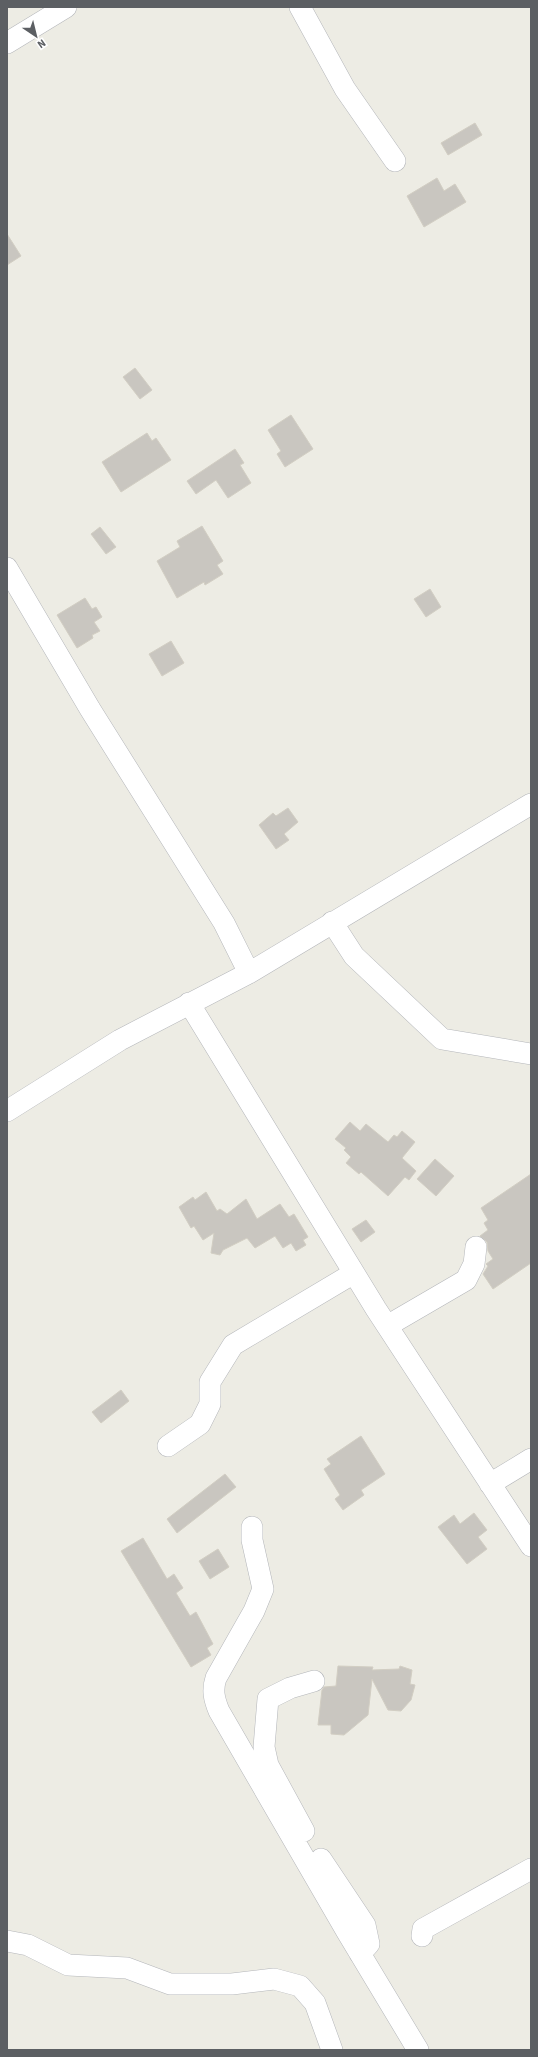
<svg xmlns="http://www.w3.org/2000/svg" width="538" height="2057" font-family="'Source Sans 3',sans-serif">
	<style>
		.building { fill: #c9c6c0; stroke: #d2cec3 }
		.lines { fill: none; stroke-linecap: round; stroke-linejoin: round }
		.minor-casing { stroke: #b4b6ba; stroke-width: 22 }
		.minor { stroke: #fff; stroke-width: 21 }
	</style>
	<rect width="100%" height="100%" fill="#edece4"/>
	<path class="building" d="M475,123l7,12 -34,20 -7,-12z
		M437,178l7,13 11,-7 11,18 -42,25 -17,-31z
		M7,234l14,22 -14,9z
		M135,368l17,22 -12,9 -17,-22z
		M291,415l22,34 -28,18 -8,-13 4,-3 -13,-21z
		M147,433l5,8 4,-3 15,22 -50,32 -19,-30z
		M235,449l9,14 -4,2 11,18 -23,15 -12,-18 -20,14 -9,-13z
		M202,526l21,35 -6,4 6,9 -18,11 -1,-3 -27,16 -20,-37 23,-14 -3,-6z
		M100,527l16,20 -10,7 -15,-20z
		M430,589l11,18 -15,10 -12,-18z
		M85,598l7,11 4,-2 6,10 -8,5 6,9 -8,4 1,3 -16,10 -20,-33z
		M171,641l13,22 -22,13 -13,-22z
		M288,808l10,14 -14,12 5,6 -13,9 -17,-24 14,-12 3,3z
		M350,1122l10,9 6,-7 22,18 6,-7 3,2 5,-6 13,11 -13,16 14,13 -7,9 -4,-3 -17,19 -27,-24 -2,2 -13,-11 5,-6 -7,-7 2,-2 -11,-9z
		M435,1159l19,17 -18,20 -19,-17z
		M531,1174v89l-38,26 -10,-15 5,-8 -2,-2 7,-5 -5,-8 -1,-9 -7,-6 8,-6 -4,-7 4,-3 -7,-12z
		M206,1192l11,19 3,-2 7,5 19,-15 11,20 23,-15 9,13 5,-3 14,23 -5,3 3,5 -10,6 -5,-8 -8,5 -8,-12 -20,12 -8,-10 -24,12 -3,5 -9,-2 3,-20 -11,7 -9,-14 -3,2 -12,-21 14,-10 2,3z
		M366,1220l9,12 -14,10 -9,-13z
		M121,1390l8,11 -28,22 -9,-11z
		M361,1436l24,38 -24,16 3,5 -21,15 -8,-11 5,-4 -16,-26 7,-5 -4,-5z
		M225,1474l11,13 -59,46 -10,-14z
		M474,1513l13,17 -9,7 9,12 -20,15 -29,-37 16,-12 6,9z
		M143,1538l24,41 7,-5 9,14 -7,5 14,23 6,-4 17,32 -6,4 4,7 -20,12 -70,-116z
		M218,1549l11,18 -19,12 -11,-18z
		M338,1666l35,1 -1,3 27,-1 1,-3 12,4 -2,14 5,1 -4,15 -10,11 -13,-1 -16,-31 -4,36 -24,20 -13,-1v-9h-13l4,-35 2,-3 12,-1z"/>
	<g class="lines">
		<defs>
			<path id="minor" d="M300,7l45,82 50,72
				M7,43l59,-36
				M7,568l83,141 134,214 25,50
				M332,922l22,34 88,83 89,15
				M189,1003l187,306 155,237
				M7,1111l113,-71 129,-67 282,-169
				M387,1326l79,-46 8,-16 2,-17
				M168,1446l32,-22 10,-20v-22l23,-37 121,-72
				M490,1484l41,-25
				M252,1527v13l11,49 -9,22 -38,67c-4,12 -2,21 3,33l128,221 71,118
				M304,1831l-36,-66 -4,-18 4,-48 22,-11 24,-7
				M321,1859l44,66 4,19 -9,10
				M422,1936l1,-7 108,-60
				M7,1941l21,4 40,20 59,3 43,16h62l42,-5 26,7 15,17 17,47"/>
		</defs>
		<use href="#minor" class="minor-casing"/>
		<use href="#minor" class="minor"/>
	</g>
	<rect width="538" height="2057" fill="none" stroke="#5c5f63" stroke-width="16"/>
	<g transform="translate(36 36) rotate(145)" stroke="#ffffff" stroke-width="3" paint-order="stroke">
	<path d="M0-3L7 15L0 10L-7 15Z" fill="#5c5f63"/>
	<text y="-6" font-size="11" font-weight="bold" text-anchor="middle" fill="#5c5f63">N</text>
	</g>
</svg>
